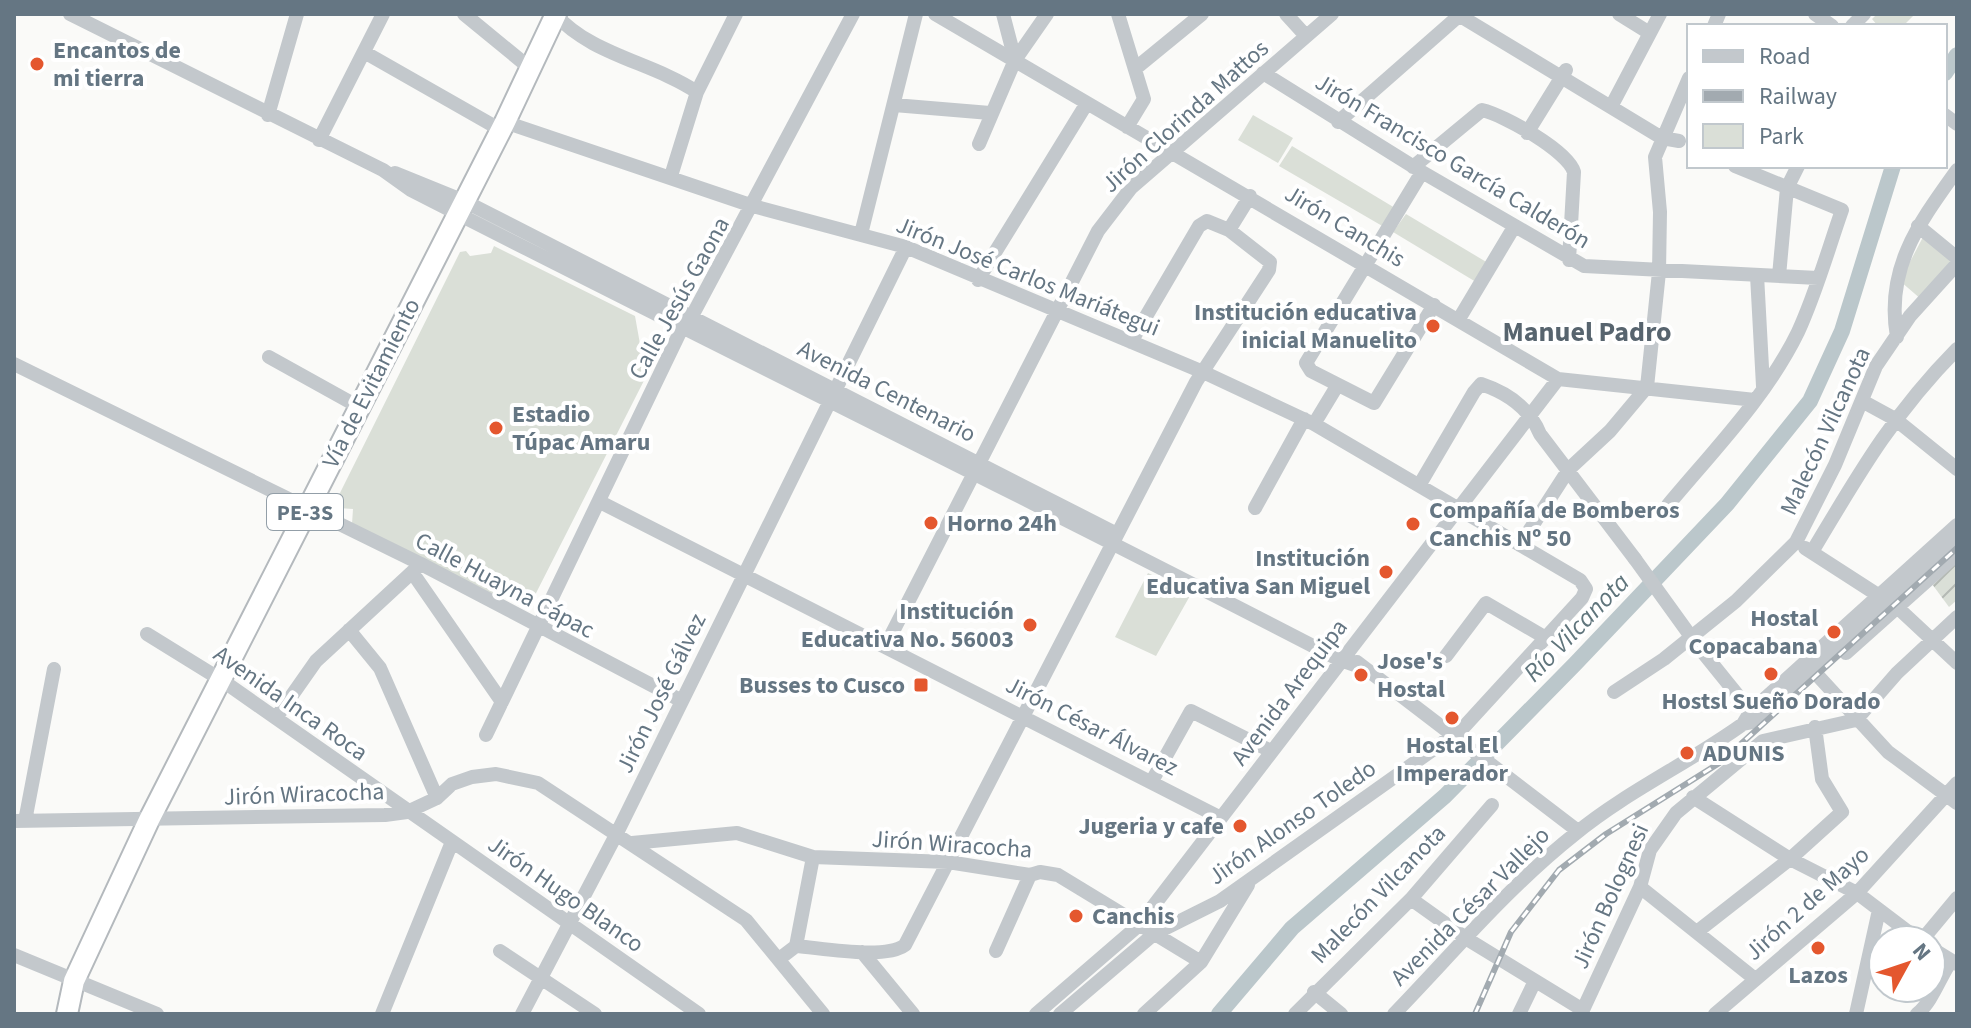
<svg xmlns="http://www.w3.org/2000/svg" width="1971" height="1028" font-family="'Source Sans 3',sans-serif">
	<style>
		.park { fill: #dadfd7 }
		.garden { fill: url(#garden-furrows) }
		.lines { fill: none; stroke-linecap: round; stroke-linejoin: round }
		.river { stroke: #bbc7cb; stroke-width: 16 }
		.highway-casing { stroke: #b4b9bd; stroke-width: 24 }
		.minor { stroke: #c3c8cc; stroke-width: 14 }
		.highway { stroke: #fff; stroke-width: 20 }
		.rail-casing { stroke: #a2aab0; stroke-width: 6 }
		.rail { stroke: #fff; stroke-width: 3; stroke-dasharray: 9; stroke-linecap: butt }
		.minor-bridge { stroke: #c3c8cc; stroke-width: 14 }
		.poi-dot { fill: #e4572e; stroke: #fff; stroke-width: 3 }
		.labels { text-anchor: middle; stroke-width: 8; stroke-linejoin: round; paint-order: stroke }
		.shield { fill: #fff; stroke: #939fa8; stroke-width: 2 }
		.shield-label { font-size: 22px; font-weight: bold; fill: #657683 }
		.poi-label { font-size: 24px; font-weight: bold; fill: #657683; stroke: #fff; text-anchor: start }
		.street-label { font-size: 24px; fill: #657683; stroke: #fff }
		.water-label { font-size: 26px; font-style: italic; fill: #60757c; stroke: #fff }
		.quarter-label { font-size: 28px; font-weight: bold; fill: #57646e; stroke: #fff }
	</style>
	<defs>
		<pattern id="garden-furrows" width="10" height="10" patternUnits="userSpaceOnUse" patternTransform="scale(2)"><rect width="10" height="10" fill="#dadfd7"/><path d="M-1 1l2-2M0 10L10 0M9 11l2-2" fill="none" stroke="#b4b9b4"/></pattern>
	</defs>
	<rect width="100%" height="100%" fill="#fafaf8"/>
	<path class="park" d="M1877,14h38l-12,12h-25l-6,-7z
		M1253,115l40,23 -15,25 -40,-23z
		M1292,146l103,62 -11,19 -105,-61z
		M1406,214l82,49 -12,19 -83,-50z
		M1923,237l32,24 -33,39 -22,-19z
		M494,246l141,70 5,28 9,5 5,-3 5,5 -128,252 -15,-13 -14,9 -150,-75 1,-15 -15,-1 -3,-5 125,-251 6,-1 4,5 21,-3z
		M1148,573l43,21 -35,62 -41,-19z"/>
	<path class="garden" d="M1957,561v39l-8,7 -17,-23z"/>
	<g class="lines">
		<path class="river" d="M1945,73l12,-18
			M1219,1014l73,-86 153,-132 130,-132 152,-160 83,-103 32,-70 51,-165"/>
		<defs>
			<path id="highway" d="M67,1014l7,-33 75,-161 356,-698 51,-108"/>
		</defs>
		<use href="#highway" class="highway-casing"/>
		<path class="minor" d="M70,14l313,156 28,20c309,158 621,310 929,470l23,8
			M464,14l67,55
			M555,14c36,41 97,48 142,78
			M935,14l623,365 197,21
			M1003,14l12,46
			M1118,14l26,85 -17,28
			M1286,14l20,22
			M1457,14l205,124 17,3
			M1619,14l29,18
			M1815,14l17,12
			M1714,26l5,-12
			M1852,26l12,-12
			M364,52l137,78
			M1136,68l66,-54
			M1263,73l159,99 162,94 234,12
			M894,105l96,8
			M1612,105l48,-91
			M268,115l29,-101
			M1945,115l12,9
			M505,122l248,84 153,41 297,125 111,52 266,156 6,9 -4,9 -120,131 -242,172 -66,33 -94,80
			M1338,122l123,-108
			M1527,133l39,-63
			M319,140l64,-126
			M979,144l36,-84 32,-46
			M1413,167l69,-57c22,5 86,41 92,62l-5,88
			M1422,172l-116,191 5,8 63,32 60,-98
			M395,173l69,28 653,333
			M671,176l26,-84 39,-78
			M1918,226l39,32
			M1229,230l21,-34
			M861,234l55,-220
			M1757,275l6,111
			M1779,276l8,-88 11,-22
			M978,280l109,-177
			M1459,319l55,-92
			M1897,337c-12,-69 22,-114 60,-167
			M269,357l90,50
			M14,364l407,200 261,137
			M1862,401l33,18 62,50
			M1314,424l23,-38
			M1420,484l54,-92 7,-8c27,9 49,25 59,50l95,125
			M600,502l621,316
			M1668,505c45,-54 99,-109 130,-173 18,-39 30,-82 44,-122l-107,-44
			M1255,508l49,-89
			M1520,545l49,-76 41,-38 37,-44 12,-115 1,-60 -5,-55 34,-79
			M1805,548l93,60 59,55
			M1812,552c46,-77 80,-137 145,-203
			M412,572l90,130
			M349,630l31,38 57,130
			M147,634l76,47 476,333
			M1697,645l59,73
			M885,647l213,-416 33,-43 201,-174
			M1846,653l111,-99
			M1446,656l40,-53 60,35
			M1357,662l221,169
			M1808,665l80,87 69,51
			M1614,692l50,-33 72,-58 60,-59 39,-77 41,-99 34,-50 47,-52
			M276,718l40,-57 105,-97
			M1743,724l8,-13 206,-186
			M486,735l196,-407 10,-12 161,-302
			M1152,781l39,-70 80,40
			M1693,797l97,62 67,34 62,47
			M14,821l371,-6 22,-3 30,-14 15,-14 20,-7 24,-3 42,9 208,137 77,94
			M25,821l29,-152
			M632,843l105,-10 76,24 135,5 82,13 10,-3 18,3 143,87
			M1640,887l115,92
			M1411,899l56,40 116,71
			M1698,931l92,-72 52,-47 -20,-33 -7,-52
			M1922,940l35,-42
			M796,946l17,-89
			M1931,948l26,16
			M500,951l95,63
			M996,951l34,-76
			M862,952l51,62
			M14,955l143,59
			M779,959l17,-13c26,2 89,14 109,-1l291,-563 73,-112 1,-8 -41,-32 -22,-9 -8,5 -68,116
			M1314,992l27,22
			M382,1014l70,-172
			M522,1014l94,-179 290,-588
			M1036,1014l102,-88 420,-547
			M1144,1014l57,-52 47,-77
			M1295,1014l116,-115 81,-94
			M1394,1014c59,-61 114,-127 181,-180 51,-42 114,-71 168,-110l15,-3 199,-181
			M1519,1014l15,-31
			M1581,1014l59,-127 10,-37 26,-37 87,-72 93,-21 41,-47 60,-56
			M1715,1014l142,-121 100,-110
			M1856,1014l23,-104
			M1917,1014c15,-12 23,-37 34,-53"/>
		<use href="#highway" class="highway"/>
		<defs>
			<path id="rail" d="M1475,1014l36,-82 48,-62 47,-36 115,-72 236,-214"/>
		</defs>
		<use href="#rail" class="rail-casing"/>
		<use href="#rail" class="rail"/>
		<path class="minor-bridge" d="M1635,559l62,86"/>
	</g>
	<g class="poi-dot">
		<circle cx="37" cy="64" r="8"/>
		<circle cx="1433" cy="326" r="8"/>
		<circle cx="496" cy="428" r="8"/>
		<circle cx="931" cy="523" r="8"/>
		<circle cx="1413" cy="524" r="8"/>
		<circle cx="1386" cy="572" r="8"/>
		<circle cx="1030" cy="625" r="8"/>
		<circle cx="1834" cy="632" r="8"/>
		<circle cx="1771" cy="674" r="8"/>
		<circle cx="1361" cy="675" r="8"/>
		<rect x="913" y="677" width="16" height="16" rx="4"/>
		<circle cx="1452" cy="718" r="8"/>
		<circle cx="1687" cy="753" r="8"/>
		<circle cx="1240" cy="826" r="8"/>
		<circle cx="1076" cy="916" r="8"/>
		<circle cx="1818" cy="948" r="8"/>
	</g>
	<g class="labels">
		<rect class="shield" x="267" y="494" width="76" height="36" rx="6"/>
		<g class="shield-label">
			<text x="305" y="520">PE-3S</text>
		</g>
		<g class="poi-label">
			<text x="53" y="58">Encantos de<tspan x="53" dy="28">mi tierra</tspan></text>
			<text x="1417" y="320" text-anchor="end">Institución educativa<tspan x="1417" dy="28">inicial Manuelito</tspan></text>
			<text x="512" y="422">Estadio<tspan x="512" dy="28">Túpac Amaru</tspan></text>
			<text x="1429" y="518">Compañía de Bomberos<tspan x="1429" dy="28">Canchis Nº 50</tspan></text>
			<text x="947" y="531">Horno 24h</text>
			<text x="1370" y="566" text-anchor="end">Institución<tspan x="1370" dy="28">Educativa San Miguel</tspan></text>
			<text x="1014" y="619" text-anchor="end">Institución<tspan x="1014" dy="28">Educativa No. 56003</tspan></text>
			<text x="1818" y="626" text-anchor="end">Hostal<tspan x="1818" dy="28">Copacabana</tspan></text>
			<text x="1377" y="669">Jose's<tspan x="1377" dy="28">Hostal</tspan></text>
			<text x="905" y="693" text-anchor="end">Busses to Cusco</text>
			<text x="1771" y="709" text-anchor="middle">Hostsl Sueño Dorado</text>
			<text x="1452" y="753" text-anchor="middle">Hostal El<tspan x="1452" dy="28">Imperador</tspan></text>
			<text x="1703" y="761">ADUNIS</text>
			<text x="1224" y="834" text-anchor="end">Jugeria y cafe</text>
			<text x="1092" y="924">Canchis</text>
			<text x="1818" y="983" text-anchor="middle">Lazos</text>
		</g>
		<g class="street-label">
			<text transform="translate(1185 116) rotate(-42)" y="8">Jirón Clorinda Mattos</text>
			<text transform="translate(1453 161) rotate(31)" y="8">Jirón Francisco García Calderón</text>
			<text transform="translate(1345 226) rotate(31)" y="8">Jirón Canchis</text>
			<text transform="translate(1028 276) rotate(22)" y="8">Jirón José Carlos Mariátegui</text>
			<text transform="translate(679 298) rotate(-61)" y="8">Calle Jesús Gaona</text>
			<text transform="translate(371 383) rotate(-63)" y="8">Vía de Evitamiento</text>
			<text transform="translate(887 391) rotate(27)" y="8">Avenida Centenario</text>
			<text transform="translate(1825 431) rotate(-65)" y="8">Malecón Vilcanota</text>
			<text transform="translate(505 585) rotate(28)" y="8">Calle Huayna Cápac</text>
			<text transform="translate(1289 692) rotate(-53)" y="8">Avenida Arequipa</text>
			<text transform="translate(661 693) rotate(-64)" y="8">Jirón José Gálvez</text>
			<text transform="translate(291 703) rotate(35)" y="8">Avenida Inca Roca</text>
			<text transform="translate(1092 726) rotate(27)" y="8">Jirón César Álvarez</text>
			<text transform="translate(304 794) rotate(-2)" y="8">Jirón Wiracocha</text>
			<text transform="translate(1292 822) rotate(-35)" y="8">Jirón Alonso Toledo</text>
			<text transform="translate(952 844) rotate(4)" y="8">Jirón Wiracocha</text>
			<text transform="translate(566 894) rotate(35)" y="8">Jirón Hugo Blanco</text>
			<text transform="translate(1378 894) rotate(-46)" y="8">Malecón Vilcanota</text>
			<text transform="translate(1610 896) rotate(-66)" y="8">Jirón Bolognesi</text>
			<text transform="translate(1807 903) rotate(-42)" y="8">Jirón 2 de Mayo</text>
			<text transform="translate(1470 906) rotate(-45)" y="8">Avenida César Vallejo</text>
		</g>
		<g class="water-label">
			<text transform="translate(1576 627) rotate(-46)" y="9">Río Vilcanota</text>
		</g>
		<g class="quarter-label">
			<text x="1587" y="341">Manuel Padro</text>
		</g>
	</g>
	<rect width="1971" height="1028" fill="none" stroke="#657683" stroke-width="32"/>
	<rect x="1687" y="24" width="260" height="144" fill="#ffffff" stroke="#c1c8cd" stroke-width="2"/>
	<rect x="1703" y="50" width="40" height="12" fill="#c3c8cc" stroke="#c1c8cd" stroke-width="2"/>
	<text x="1759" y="64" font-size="24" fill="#657683">Road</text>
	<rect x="1703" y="90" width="40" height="12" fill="#a2aab0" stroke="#c1c8cd" stroke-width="2"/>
	<text x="1759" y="104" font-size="24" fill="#657683">Railway</text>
	<rect x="1703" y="124" width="40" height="24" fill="#dadfd7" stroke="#c1c8cd" stroke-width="2"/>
	<text x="1759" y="144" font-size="24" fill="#657683">Park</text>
	<g transform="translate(1907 964) rotate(50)"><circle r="38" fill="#ffffff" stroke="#c1c8cd" stroke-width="2"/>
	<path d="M0-6L14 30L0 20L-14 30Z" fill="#e4572e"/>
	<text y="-12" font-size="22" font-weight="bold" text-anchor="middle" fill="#657683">N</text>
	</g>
</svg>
